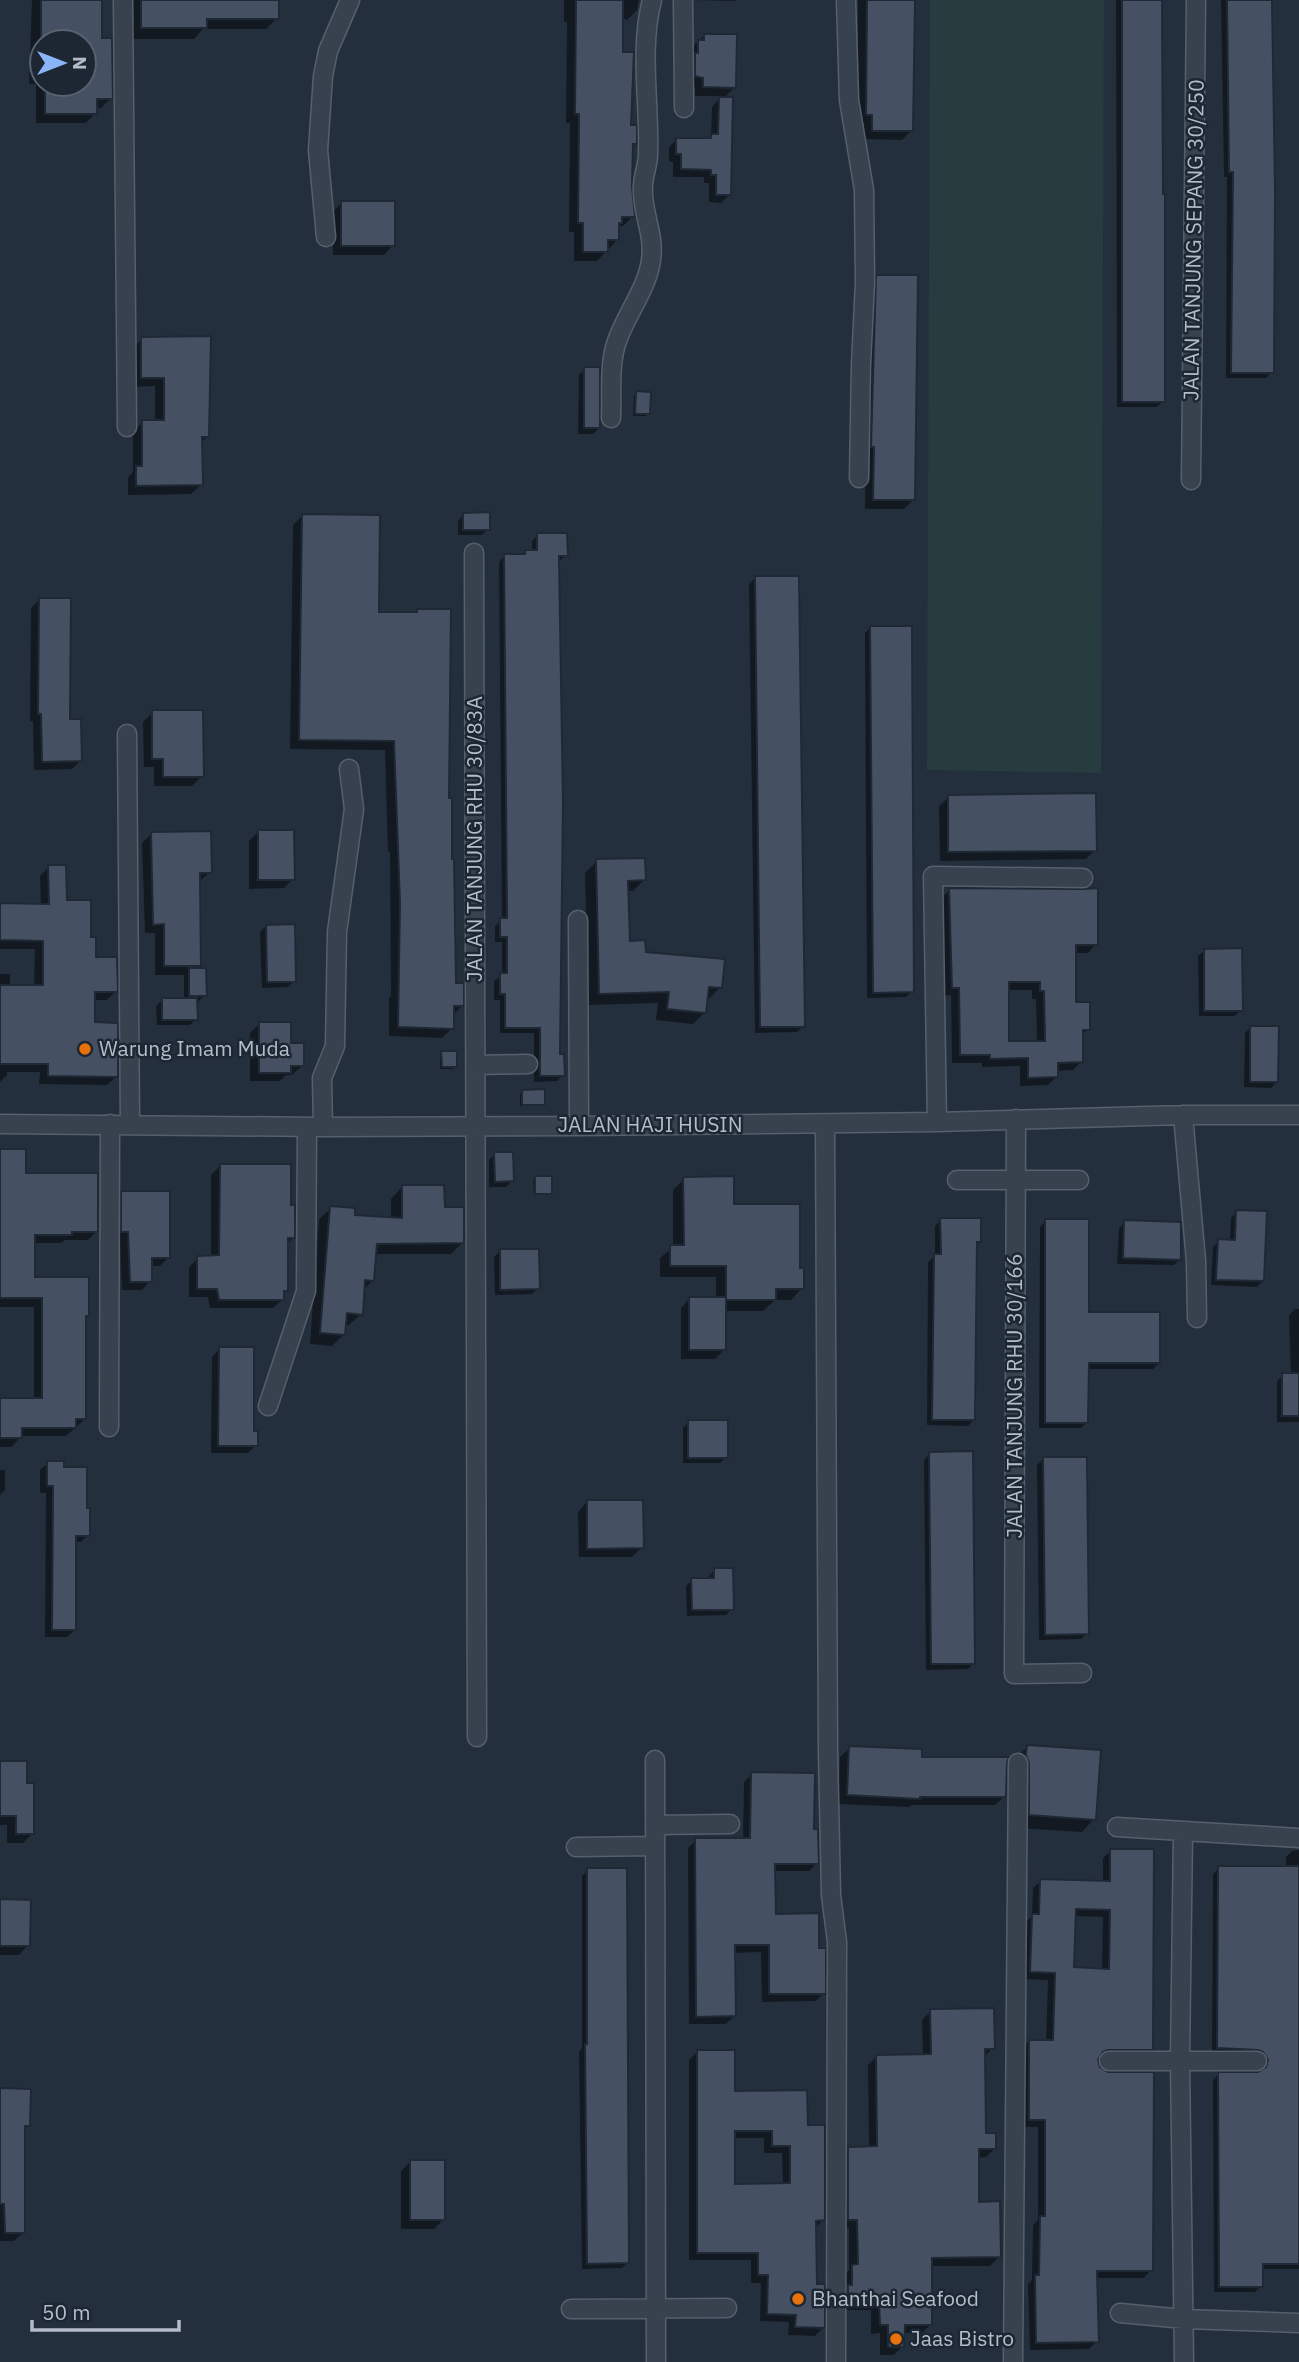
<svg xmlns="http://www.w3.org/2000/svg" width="1299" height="2362" font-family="'IBM Plex Sans',sans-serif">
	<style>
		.green { fill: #263c3f }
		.shadow { fill: #0007; fill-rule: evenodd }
		.building { fill: #455162; stroke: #1f2835; stroke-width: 2; fill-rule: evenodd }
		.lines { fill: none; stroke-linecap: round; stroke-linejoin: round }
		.minor-casing { stroke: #565f6c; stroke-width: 21 }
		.minor { stroke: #38414e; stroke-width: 18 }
		.food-dot { fill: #e8710a; stroke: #1d2633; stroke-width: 2.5 }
		.labels { text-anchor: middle; stroke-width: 5; stroke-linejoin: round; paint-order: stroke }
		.street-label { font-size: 21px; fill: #b4bcc9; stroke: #1d2633 }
		.poi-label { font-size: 21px; fill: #b4bcc9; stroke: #1d2633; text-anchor: start }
	</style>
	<rect width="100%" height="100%" fill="#242f3e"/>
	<path class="green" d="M930,0h174l-3,773 -174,-3z"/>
	<path class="shadow" d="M32,0h68v40l11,58 -10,10h-6v5l-9,10h-50v-39h-7zM42,42h42v42h-42z
		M125,0h152v18l-11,11h-63l-9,10h-64z
		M564,0h75l-2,10 -10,10 -6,-3v37l8,73 6,16 -4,4 -1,39 3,30 -10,10h-6v14l-20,21h-23v-29h-5l1,-109h-4l1,-101h-3z
		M692,0h44l-1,1z
		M858,0h54v130l-10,10 -38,-1v-16h-6z
		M1116,0h44l3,401 -6,6h-40z
		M1221,0h49l2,372 -6,6h-40l1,-201h-3z
		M704,35l31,52 -12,12 6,96 -8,8 -12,-1v-19h-5v-6h-31v-15l-4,-1v-14l8,-8 31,1 3,-4 1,-29 10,-11h-27v-9l-9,-2 3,-34z
		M342,202l51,43 -9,10h-51v-43z
		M877,277l36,223 -9,9h-39l3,-223z
		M142,339l65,98 -7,7 1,41 -10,9 -63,1v-17l5,-6v-41l10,-9h12v-36l-22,1 -1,-39z
		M585,369l14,59 -6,6h-15l1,-59z
		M636,393l12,20 -2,3h-13l1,-20z
		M464,514l24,15 -6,6h-24v-14z
		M302,516l76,98h36l3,-3 31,189 6,185 8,21 -10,10v12l-10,10 -53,-2v-38l2,-2 -1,-144h-2l-3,-102 -95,-1 3,-224z
		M538,535l28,21 -9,6 1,493 5,20 -6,6 -23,1v-49h-34v-33h-6v-19l8,-6v-33h-7v-16l7,-7 -3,-357 6,-7h17l3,-3h7v-11z
		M755,578l48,448 -6,6 -42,1 -6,-449z
		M40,599l28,122 12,40 -8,8 -38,1 -1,-49h-3l1,-113z
		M871,627l41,364 -6,6 -39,1 -2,-365z
		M153,712l49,64 -10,10h-38v-19h-10l-1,-45z
		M949,797l146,53 -9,9 -146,2 -1,-55z
		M258,832l35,47 -9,9 -35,1v-48z
		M151,834l59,38 -11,10v83l-4,5 10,25 -6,6h-3v18l-6,6h-33l-1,-19 6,-6h22v-25h-29v-42h-10l-3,-90z
		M597,861l47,19 -11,11h-6l1,52 16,10 76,34 -11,12h-3l-1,13 -12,12 -37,-4 2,-17 -70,2 -3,-132z
		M49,867l17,35 23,37 5,20 22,32 -9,9h-13v24l23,52 -10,9 -68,-1 1,-12h-33v3l-7,7v-108h10v13h24l1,-38h-35v-44h41l-1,-29z
		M950,890l146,54 -8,9h-14v51l14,25 -7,7v26l-8,8 -17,1v6l-8,8 -28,1v-20l-38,1v-4h-30l-1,-68 -7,1 -3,-98zM1007,990h25v9h4l1,44h-30z
		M266,926l28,55 -6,6 -26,1 -2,-56z
		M1205,950l36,60 -6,6h-36l-1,-60z
		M260,1023l29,22 13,21 -10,9h-6l-6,6h-30v-48z
		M1251,1027l26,55 -6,6 -27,-1 1,-54z
		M442,1053l13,14 -2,2h-13v-14z
		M522,1091l21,13 -2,2h-21v-12z
		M0,1150l24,24 73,57 -9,9h-23l-4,3h-27v36l51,38v102l-19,17h-45l-9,11h-12v-47h34v-93h-34z
		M495,1154l17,27 -6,6h-17v-27z
		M220,1166l69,41 4,31 -7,7v45l-3,4v5l-10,9h-63l-2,-11h-19v-30l9,-9 13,-1v-82z
		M536,1178l14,15 -2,2h-14l-1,-15z
		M684,1179l49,27 65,63 4,19 -11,12h-16l-12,11h-39v39l-9,9h-34v-51l9,-10h26v-21h-56v-19l13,-11v-57z
		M402,1187l41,22 20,33 -12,12h-77l-2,27 -9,9 -2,24 -12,11h-5v9l-12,12 -22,-2 9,-125 12,-11 22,8 38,3v-20z
		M122,1193l47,64 -9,9h-10v15l-8,9h-20l-2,-50h-7v-39z
		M1237,1212l26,69 -6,6 -46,-2 2,-38 6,-6 11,1 1,-24z
		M941,1220l39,22 -5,4 -1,174 -6,6 -41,-1 1,-163 7,-7v-29z
		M1046,1221l41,93 72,49 -6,6h-66v53l-6,6h-42l1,-201z
		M1125,1222l55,37 -6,6 -57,-1 2,-36z
		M500,1251l38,37 -6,6 -37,1 -1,-38z
		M1295,1309h4v113h-22v-41l6,-6h8l-2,-60z
		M220,1348l36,97 -8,8h-37l1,-96z
		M689,1422l37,35 -6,6h-37v-35z
		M930,1454l44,209 -6,6 -42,1 -2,-210z
		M1043,1459l44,174 -6,6 -42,1 -2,-175z
		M48,1463l40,72 -7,7h-6v88l-8,7h-22l1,-144h-6v-23z
		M0,1470h5v20l-5,5z
		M587,1502l55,45 -10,10h-53l-1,-45z
		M715,1570l17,39 -6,6 -39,1 -1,-30 6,-6h17v-4z
		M1027,1747l67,72 -12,13 -65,-4 -2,-69z
		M850,1748l155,48 -10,9h-84l-2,2 -71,-3 2,-47z
		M0,1763l25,22 8,48 -10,10h-16v-18h-7z
		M752,1774l60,56 5,33 -8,8h-36l1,45 43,33 7,44 -8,8 -54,1 -1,-50 -27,1v63l-8,8h-37l-1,-176 8,-8h47l1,-58z
		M1299,1850v419h-38v17l-6,6h-41l-1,-212 6,-6 43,-2 1,-5 -6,-10 -45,-3 1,-180 6,-6h67v-11l6,-6z
		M1111,1851l40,198 -7,7 -47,1 1,11 10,6 43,196 -7,8h-49l2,63 -8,8 -59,1 -2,-66 4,-4 1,-55 5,-5v-93h-16v-78l7,-8 17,1 2,-62 -25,-1 2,-56 7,-7 1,-28 8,-7 62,2v-25zM1074,1916l29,1 -1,53 -30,-1z
		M588,1870l40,392 -6,6 -40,1 -3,-218 3,-2v-173z
		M0,1901l28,44 -9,10h-19z
		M931,2011l62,37 -9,9v78l11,13 -9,9 -9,1 1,45 21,54 -9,9h-60l1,58 -9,9h-19v13l-9,9h-14v-22l-9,1v-24h-32l5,-35 5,-5v-42h-10l1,-70 9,-9 20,-1 -1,-83 9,-9h46l-1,-36z
		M697,2052l36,40 73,35 17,93 -8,8 1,58 7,42 -8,8 -27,-1 1,-13 -29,-1 1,-38h-10v-23h-62v-200zM733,2138h31v15h18l1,32 -50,1z
		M0,2090l29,35 -6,6 1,101 -10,9h-14z
		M410,2162l34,57 -10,10h-33v-58z"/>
	<path class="building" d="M41,0h61v38h10l1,61h-16v15h-52v-30h39v-42h-43z
		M141,0h138v19h-72v9h-66z
		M576,0h47v52h11l-3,73h6v19h-4l-1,42 3,31h-13v6h-3v17h-11v12h-25v-29h-5l1,-109h-4z
		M867,0h48l-2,131h-41v-16h-6z
		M1122,0h40l1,194h2v208h-43z
		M1227,0h45l3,191 -1,182h-43l2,-201h-4z
		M704,34h33l-1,54 -33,-1v-9l-8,-2v-23h3v-13h6z
		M719,97h14l-2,98h-15v-20h-5v-5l-30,-1v-15h-5v-16h35v-4h7z
		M341,201h54v45h-54z
		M876,275h42l-3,225h-42l1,-53h-3z
		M211,336l-2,101h-7l1,48 -67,1v-20h6v-46h22v-42h-23v-41z
		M584,367h16v61h-16z
		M636,391l15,1 -1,22h-15z
		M490,512v18h-27v-17z
		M302,514l78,1 -1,97h38v-3h34l-2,189h3v61h2l2,124h8v23h-10v23l-56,-2 2,-124 -6,-162 -95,-1z
		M537,533h30l1,23h-9l4,247 -3,251h4l1,22h-25v-48h-35v-34h-5v-21h7v-36h-7v-19h7l-3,-364h21v-4h12z
		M755,576h44l6,451h-45z
		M39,598h32l-1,121h11l1,42 -40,1 -1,-48h-3z
		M870,626h42l2,366 -41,1z
		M152,710h51l1,67h-41v-18h-11z
		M1096,793l1,58 -149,1v-57z
		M258,830h36l1,50h-37z
		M211,831l1,42h-12l1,93h-37v-42l-11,1 -2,-93z
		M645,858l1,22 -18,1 2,60 15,-1 1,12 79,7 -3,29 -13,-1 -3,26 -39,-4 2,-17 -70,2 -3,-135z
		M48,865h18l1,35h24v37h5v20h21l1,35h-23v30l23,1v54l-70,-1v-12h-48v-79h43v-44l-43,-1v-37l49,1z
		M949,888l134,1 15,-1v57h-22v57h14v28h-7v32l-25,1v14l-30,1v-20l-38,1v-4h-30l-1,-67h-7zM1009,982h31v9h4l1,50h-36z
		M295,924l1,58h-29l-1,-57z
		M1242,948l1,63h-39v-62z
		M189,968h17l1,28h-18z
		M162,998h35l1,22h-36z
		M259,1022h32v21h13v23h-13v7h-32z
		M1250,1026h29l-1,56h-28z
		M441,1051h16v16h-15z
		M545,1089v16h-23v-15z
		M0,1149h26v24h72v59h-26v3h-37v42h54v39h-3v103h-10v9h-54v10h-22v-40h42v-100h-42z
		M494,1152h19l1,29 -19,1z
		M220,1164h71v41h4v33h-7v53h-4v9h-65l-2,-11h-20v-33l22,-1z
		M535,1176h17v18h-17z
		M734,1176v28h66v64h4v21h-28v11h-50v-34h-56v-21h14l-1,-68z
		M402,1185h42l1,22h19v36l-87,1 -3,37 -9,-1 -2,35 -16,-2 -2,22 -25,-2 10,-127 25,2v7l47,3z
		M121,1191h49v67h-18v24h-22l-2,-50h-7z
		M1236,1210l31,1 -3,70 -48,-1 2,-41 17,1z
		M940,1218h41v24h-4l-2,178h-43l2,-166h7z
		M1045,1219h44v93h71v51h-71l-1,60h-43z
		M1124,1220l57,2v38l-58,-2z
		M500,1249h39l1,40 -40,1z
		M689,1297h37v53h-37z
		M219,1347h35v84h4v15h-40z
		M1282,1373h17v43h-17z
		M688,1420h40v38h-40z
		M973,1451l2,213h-44l-2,-212z
		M1043,1457h44l2,177 -44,1z
		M47,1461h17v6h23v41h3v28h-14v94h-24l1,-144h-6z
		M587,1500h56l1,48 -57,1z
		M714,1568h19l1,42h-42l-1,-32h23z
		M1027,1745l74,5 -5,70 -67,-5v-52l-3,-8z
		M849,1746l73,3v8h87l-2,6 -1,34h-86v2l-73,-4z
		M0,1761h27v22h7v51h-18v-18h-16z
		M751,1772l64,1 -1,56h4l1,35h-44l1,50 43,-1v35h7v46h-57v-49h-34l1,71 -40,1 -1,-179h55z
		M1110,1849h44l-1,201h-45l-5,2 -5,8 2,7 8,5h46l-1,199h-56l2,71 -63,1 -1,-68h4l1,-59h5v-96h-16v-80h24l2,-67 -25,-1 2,-58h7l1,-35 70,2zM1076,1909l34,1 -1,59 -35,-2z
		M1218,1866h81v398h-36v23h-44l-1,-215h40l8,-5 2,-7 -5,-8 -5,-2 -41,-2z
		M587,1868h40l2,395 -42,1 -2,-220h2z
		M0,1899l31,1 -1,46h-30z
		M994,2008l1,41h-10l1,84h10v16h-17v53l21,-1 1,56 -69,1v67h-27l-1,22h-16v-22h-8l-1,-23h-31v-17h4v-20l6,-1 -1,-44h-9v-73l29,-1 -1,-91 55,-1 -1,-45z
		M697,2050h38v41l72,-1 1,35h17v95l-9,1 1,63h8v44l-30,-1 1,-12 -29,-1 1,-39h-10v-22h-61zM735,2131h37v15h18v37l-55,1z
		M0,2088l31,1 -1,37h-5v107h-20l-1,-29h-4z
		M410,2160h35v60h-35z"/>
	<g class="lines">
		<defs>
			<path id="minor" d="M123,0l4,427
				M683,0l1,108
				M846,0l3,100 15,90 1,92 -4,82 -2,114
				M326,237l-8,-87 5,-74 5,-25 22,-51
				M611,418c1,-23 -2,-52 5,-74 9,-29 31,-54 35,-84 4,-27 -10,-48 -8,-74 0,-10 5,-21 5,-31 2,-51 -9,-105 4,-155
				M1191,480l5,-480
				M474,553l3,1184
				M127,734l3,390
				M578,920l1,206
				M476,1065l52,-1
				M1183,1115l13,146 1,57
				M1016,1119l-2,555 68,-1
				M937,1122l-4,-246 150,2
				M0,1124l323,3 256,-1 358,-4 246,-7h116
				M825,1124l3,627 3,144 6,47 -1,420
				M323,1127l-1,-49 13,-32 2,-114 17,-123 -5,-40
				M957,1180h122
				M268,1406l38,-115 1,-164
				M109,1427l1,-303
				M655,1760l1,602
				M655,1825l75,-1
				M1117,1827l182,11
				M1183,1831l-3,230 4,301
				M576,1847l78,-1
				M1109,2061h148
				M571,2309l156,-1
				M1120,2313l64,6 115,4
				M1013,2362l5,-599"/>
		</defs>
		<use href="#minor" class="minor-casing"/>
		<use href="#minor" class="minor"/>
	</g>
	<g class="food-dot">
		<circle cx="85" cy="1049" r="7"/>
		<circle cx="798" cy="2299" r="7"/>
		<circle cx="896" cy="2339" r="7"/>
	</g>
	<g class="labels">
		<g class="street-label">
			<text transform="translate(1194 240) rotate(-89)" y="7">JALAN TANJUNG SEPANG 30/250</text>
			<text transform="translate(475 839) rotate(-90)" y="7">JALAN TANJUNG RHU 30/83A</text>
			<text x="650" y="1132">JALAN HAJI HUSIN</text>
			<text transform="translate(1015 1396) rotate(-90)" y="7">JALAN TANJUNG RHU 30/166</text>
		</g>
		<g class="poi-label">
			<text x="99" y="1056">Warung Imam Muda</text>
			<text x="812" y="2306">Bhanthai Seafood</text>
			<text x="910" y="2346">Jaas Bistro</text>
		</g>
	</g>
	<g transform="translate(63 63) rotate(90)"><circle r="33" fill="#1d2633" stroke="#59626f" stroke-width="2"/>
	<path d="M0-5L12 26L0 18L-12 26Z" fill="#8ab4f8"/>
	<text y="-10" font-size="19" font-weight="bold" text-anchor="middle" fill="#b4bcc9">N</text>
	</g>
	<path d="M32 2320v10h147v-10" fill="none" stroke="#b4bcc9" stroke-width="3.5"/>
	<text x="42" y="2320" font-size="21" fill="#b4bcc9" stroke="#1d2633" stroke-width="5" paint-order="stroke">50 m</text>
</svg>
